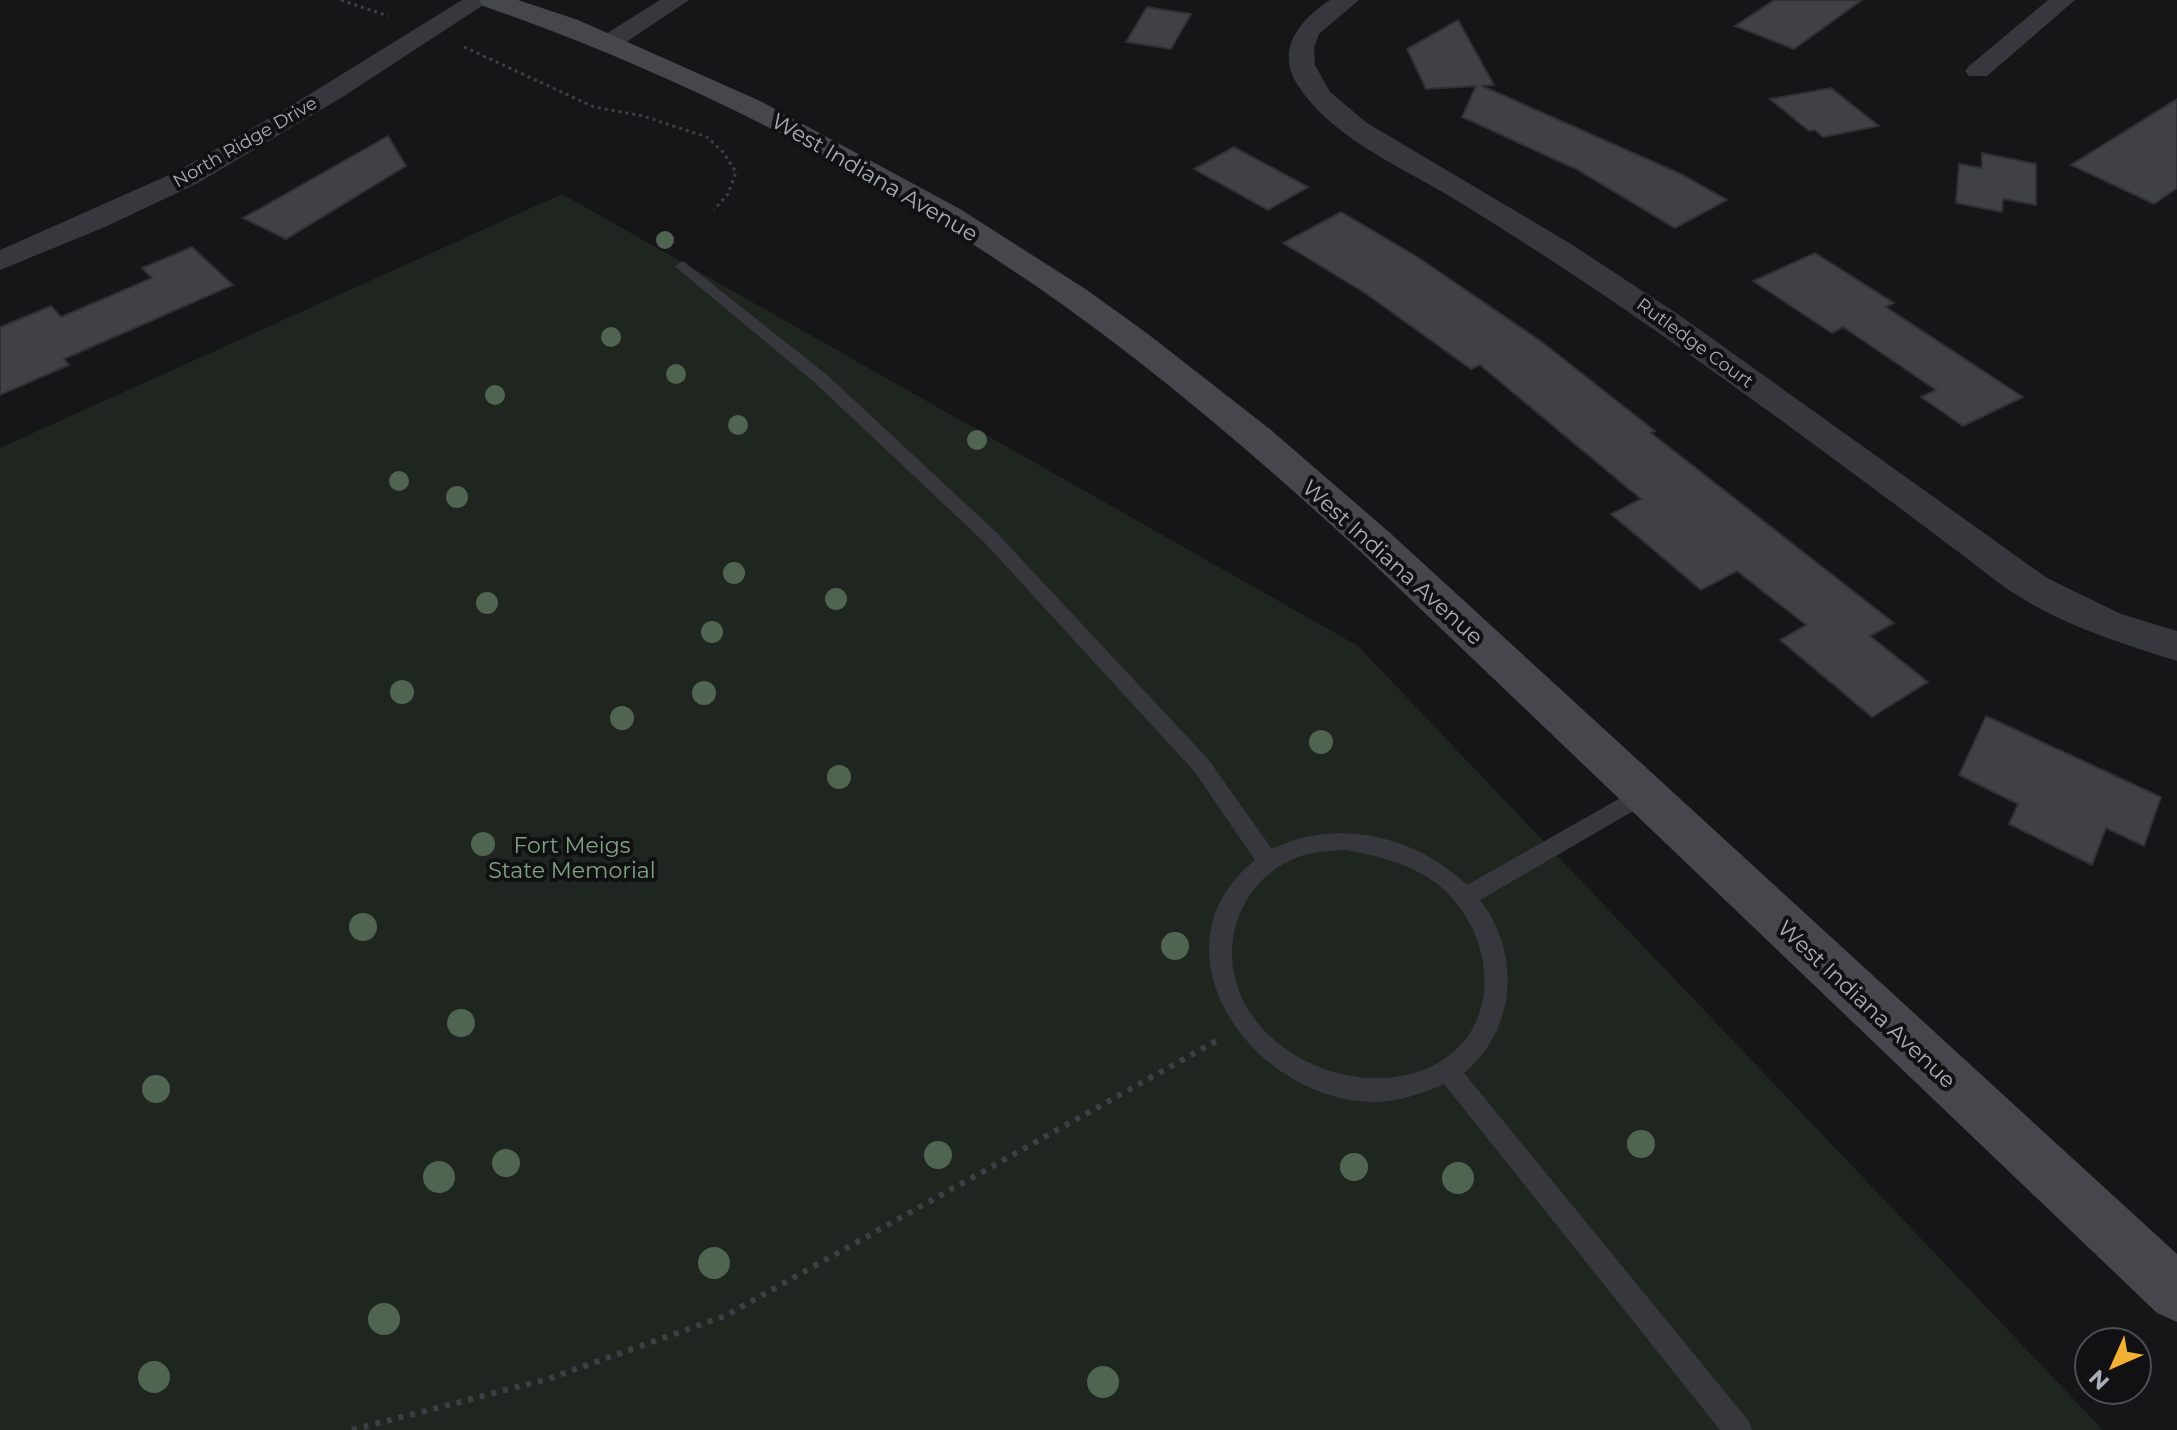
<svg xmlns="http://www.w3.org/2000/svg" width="2177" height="1430" font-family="Montserrat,sans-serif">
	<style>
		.green { fill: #1e261f }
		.building { fill: #404145; stroke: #303034; stroke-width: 2 }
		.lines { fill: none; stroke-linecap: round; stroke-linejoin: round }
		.path-far1 { stroke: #3d3f44; stroke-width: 3; stroke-dasharray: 3 4; stroke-linecap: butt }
		.path { stroke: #3d3f44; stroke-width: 6; stroke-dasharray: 5 7; stroke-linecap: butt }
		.service { fill: #37383d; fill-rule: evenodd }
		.minor { fill: #37383d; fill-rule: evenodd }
		.secondary { fill: #45474d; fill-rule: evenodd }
		.tree { fill: #506452 }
		.labels { text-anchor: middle; stroke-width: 8; stroke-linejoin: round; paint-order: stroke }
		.far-street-label { font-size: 18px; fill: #a8adb8; stroke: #111113 }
		.street-label { font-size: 22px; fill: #a8adb8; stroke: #111113 }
		.park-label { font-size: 22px; fill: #7fa381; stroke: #111113 }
	</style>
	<rect width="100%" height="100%" fill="#161618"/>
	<path class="green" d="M562,194l796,452 745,784h-2103v-982z"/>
	<path class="building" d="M1774,0h88l-68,49 -59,-23z
		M1147,7l44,7 -20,35 -45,-7z
		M1458,20l36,65 -12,1 199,88 46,26 -52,28 -99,-59 -114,-52 14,-31 -50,3 -19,-40z
		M1831,88l48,38 -56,11 -8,-7 -6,1 -39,-32z
		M2177,99v89l-23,16 -83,-39z
		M388,136l18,30 -120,73 -43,-21z
		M1234,147l74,40 -40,23 -74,-41z
		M1982,153l54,11v41l-33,-6 -1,13 -46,-9 3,-39 23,4z
		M1341,212l75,44 126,86 113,89 -4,2 243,190 -24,13 58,46 -56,35 -92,-77 26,-15 -69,-54 -36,19 -90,-76 30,-15 -161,-134 -9,4 -106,-76 -82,-50z
		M192,247l41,38 -169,74 5,6 -69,30v-68l51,-21 10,11 91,-39 -10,-10z
		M1815,253l79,50 -8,4 137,90 -60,29 -42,-29 15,-7 -93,-63 -11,6 -79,-52z
		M1986,716l175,81 -17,49 -38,-18 -14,37 -83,-41 9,-20 -59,-29z"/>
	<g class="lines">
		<path class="path-far1" d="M341,0l47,16
			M464,47l130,60 49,9 64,21 16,15 13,20 -8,22 -14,16"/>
		<path class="path" d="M352,1430l196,-51 177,-63 491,-275"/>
		<path class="service" d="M683,261l143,113 170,158 212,227 64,90c65,-32 144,-13 195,36l171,-97 7,-3 7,3 3,6 -3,6 -172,100c41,53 37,129 -16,173l284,347 4,10h-32l-276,-346c-23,10 -46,18 -71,18 -119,-1 -229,-152 -118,-242l-61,-89 -210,-229 -170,-160 -136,-113 -3,-3zM1346,850c33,6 62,13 90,33 61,47 71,150 -8,185 -67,29 -162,-7 -189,-77 -21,-55 7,-118 65,-136 14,-4 28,-4 42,-5z"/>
		<path class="minor" d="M462,0h29l-147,96 -146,87 -93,44 -105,43v-20l178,-79 111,-64z
			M660,0h29l-70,47h-18l-4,-5 4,-5z
			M1330,0h29l-40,34 -5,14 1,17 15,27 37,31 204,121 111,73 365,261 74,36 56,17v30c-53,-17 -109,-34 -157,-64 -22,-13 -42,-31 -63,-46 -42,-32 -84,-63 -126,-94 -126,-93 -251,-182 -385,-263 -51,-30 -116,-58 -149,-110 -22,-36 4,-65 33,-84z
			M2048,0h27l-88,76h-18l-4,-5 4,-5z"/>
		<path class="secondary" d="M479,0h39l60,20 182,81 200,108 127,81 61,44 123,96 118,102 788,722v68l-20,-9 -796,-761c-95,-87 -193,-172 -298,-247 -178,-126 -375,-228 -580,-299z"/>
	</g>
	<g class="tree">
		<circle cx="665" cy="240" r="9"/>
		<circle cx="611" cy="337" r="10"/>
		<circle cx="676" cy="374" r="10"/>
		<circle cx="495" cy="395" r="10"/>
		<circle cx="738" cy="425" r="10"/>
		<circle cx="977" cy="440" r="10"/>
		<circle cx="399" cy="481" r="10"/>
		<circle cx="457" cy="497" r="11"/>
		<circle cx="734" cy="573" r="11"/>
		<circle cx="836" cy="599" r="11"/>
		<circle cx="487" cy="603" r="11"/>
		<circle cx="712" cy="632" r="11"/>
		<circle cx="402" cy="692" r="12"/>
		<circle cx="704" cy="693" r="12"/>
		<circle cx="622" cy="718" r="12"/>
		<circle cx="1321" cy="742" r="12"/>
		<circle cx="839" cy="777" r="12"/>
		<circle cx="483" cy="844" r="12"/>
		<circle cx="363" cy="927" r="14"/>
		<circle cx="1175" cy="946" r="14"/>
		<circle cx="461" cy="1023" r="14"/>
		<circle cx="156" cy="1089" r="14"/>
		<circle cx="1641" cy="1144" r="14"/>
		<circle cx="938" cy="1155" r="14"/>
		<circle cx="506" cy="1163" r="14"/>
		<circle cx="1354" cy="1167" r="14"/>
		<circle cx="439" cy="1177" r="16"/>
		<circle cx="1458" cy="1178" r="16"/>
		<circle cx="714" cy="1263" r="16"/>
		<circle cx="384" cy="1319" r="16"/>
		<circle cx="154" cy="1377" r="16"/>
		<circle cx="1103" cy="1382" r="16"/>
	</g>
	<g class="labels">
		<g class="far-street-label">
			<text transform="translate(245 142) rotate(-30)" y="6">North Ridge Drive</text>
			<text transform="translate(1695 343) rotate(36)" y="6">Rutledge Court</text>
		</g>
		<g class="street-label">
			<text transform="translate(875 177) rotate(30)" y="8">West Indiana Avenue</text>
			<text transform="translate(1393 562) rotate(42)" y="8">West Indiana Avenue</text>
			<text transform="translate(1867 1004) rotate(43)" y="8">West Indiana Avenue</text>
		</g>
		<g class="park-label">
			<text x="572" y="853">Fort Meigs<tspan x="572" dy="25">State Memorial</tspan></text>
		</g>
	</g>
	<g transform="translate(2113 1366) rotate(225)"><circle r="38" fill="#111113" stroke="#4d4f55" stroke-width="2"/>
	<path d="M0-6L14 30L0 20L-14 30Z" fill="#f2b134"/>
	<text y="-12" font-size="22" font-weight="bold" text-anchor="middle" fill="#a8adb8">N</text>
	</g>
</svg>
